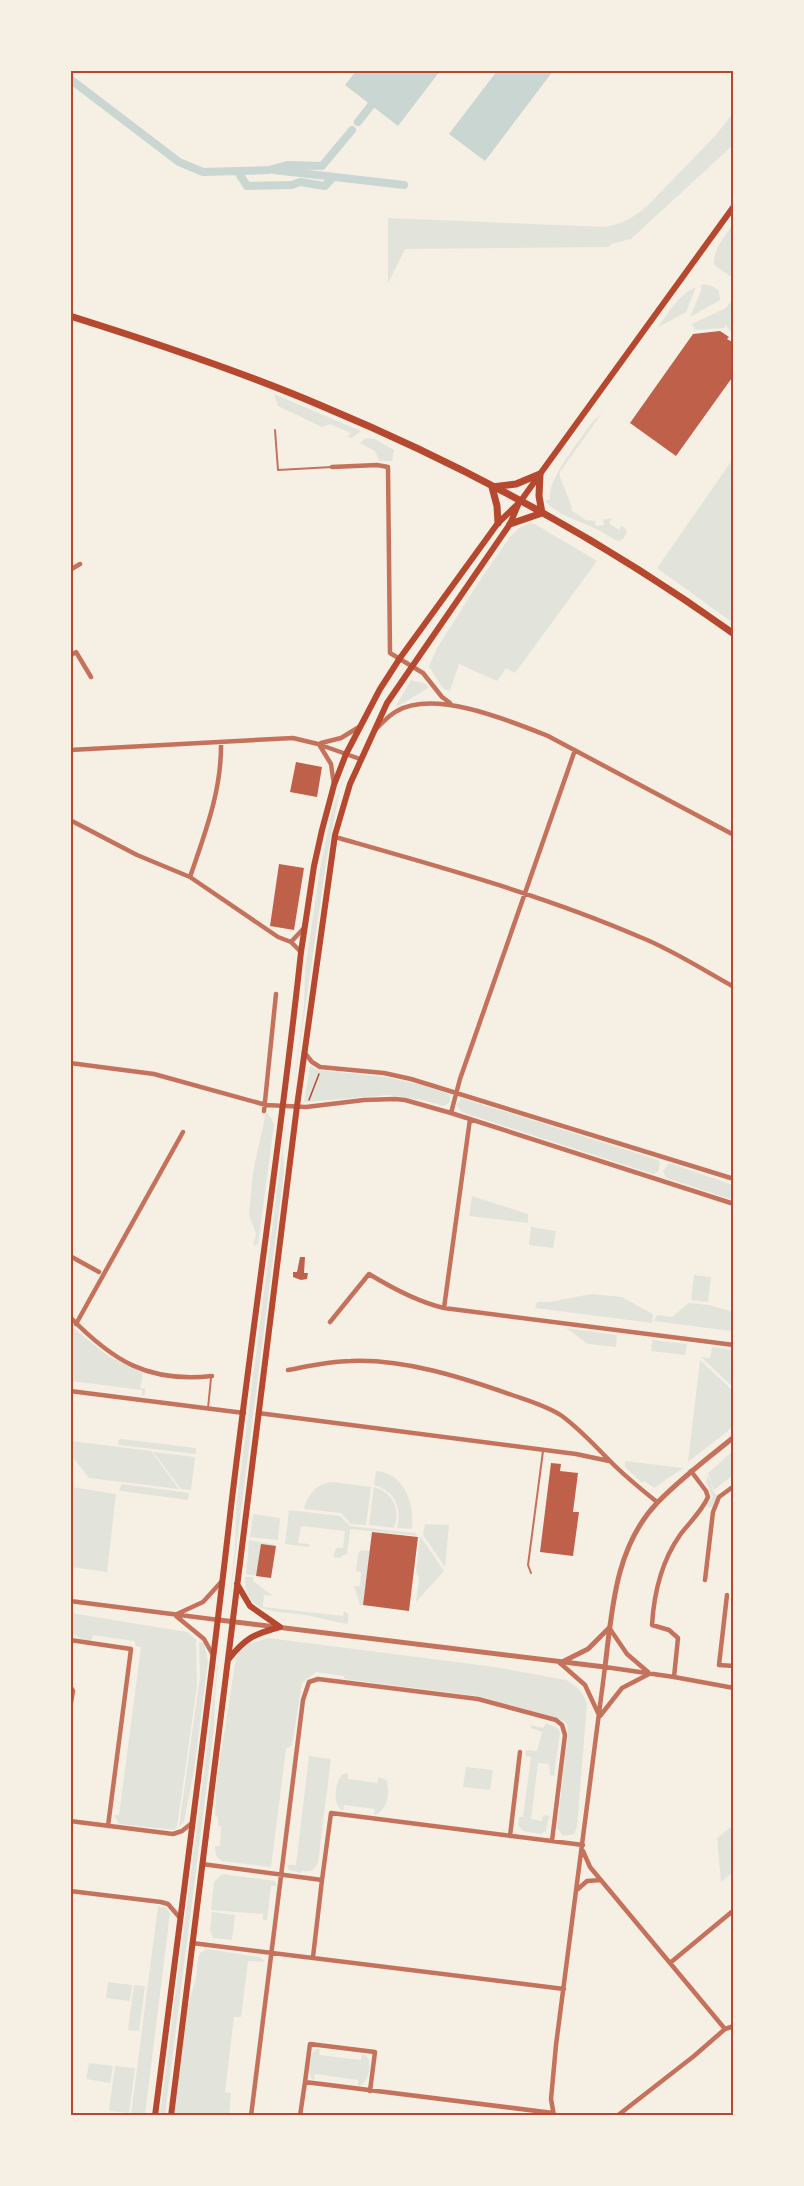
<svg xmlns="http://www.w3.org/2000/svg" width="804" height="2186" font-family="'Exo 2',sans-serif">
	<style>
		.green { fill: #e2e4dc }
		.water { fill: #c9d6d2 }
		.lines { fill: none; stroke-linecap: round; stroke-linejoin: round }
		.canal { stroke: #c9d6d2; stroke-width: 8 }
		.building { fill: #bf614a }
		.path { stroke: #b5482f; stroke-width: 1.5 }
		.service { stroke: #c5725c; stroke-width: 2 }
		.minor { stroke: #c5725c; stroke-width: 4.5 }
		.tertiary { stroke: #c5725c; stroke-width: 5 }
		.secondary { stroke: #b5482f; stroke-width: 6 }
		.primary { stroke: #b5482f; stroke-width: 7 }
		.neatline { fill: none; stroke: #b5482f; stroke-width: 2 }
	</style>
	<rect width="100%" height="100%" fill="#f6efe4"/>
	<path class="green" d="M733,113v32l-102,94 -20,5 -3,3 -203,2 -17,34v-65l217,9c17,-3 30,-10 43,-22l67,-69z
		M733,224v54l-19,-13c-1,-17 11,-28 19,-41z
		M705,284l9,3 5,4 1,9 -30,17 11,-26v-6z
		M696,287l-10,25 -29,16c11,-14 22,-34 39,-41z
		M733,299v32l-4,7 3,-6 -7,-7v3l-30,2 -3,-6 34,-16z
		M274,394l87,37 -9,7 -5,-1 4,-4 -21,-9 -8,3 -44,-21z
		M602,413l-42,59v5l12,30 -1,3 15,10 9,1 1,5 8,-1 -1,-5 9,-2 -3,5 10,7 3,-5 5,6c-2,6 -4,10 -10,10 -8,-5 -16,-10 -25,-14 -16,-7 -36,-13 -47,-26l5,-2c-3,-21 32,-61 44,-79z
		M366,438l9,1 19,11 -2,11h-13l-4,-10 -15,-8z
		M733,459v164l-76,-55z
		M530,523l5,1 62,37 -82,112 -9,-5 -9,13 -38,-17 -9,27 -6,-2 -5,-6 -10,-17 8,-18 45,-71 28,-40 9,-9z
		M411,680l15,4 2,4 -31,19 -1,-1z
		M348,765l-9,28 -13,70 -32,223 10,-80 1,-37 15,-100 12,-58z
		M310,1066l9,4 67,7 36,8 25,8 3,3v6l-6,4 -22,-6 -33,-5 -85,7z
		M462,1098l196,62 2,3 -2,9 -5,2 -192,-62 -4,-8z
		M266,1112l5,6 3,7 -16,119 -5,2 3,-12 -7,-19 4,-43z
		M286,1121l-3,31 1,20 -55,433 6,-58 1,-39z
		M669,1163l64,22v15l-67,-22 -3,-7z
		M472,1196l56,18v9l-59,-7z
		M531,1227l25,4 -3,17 -24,-3z
		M694,1275l17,2 -3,25 -17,-2z
		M591,1294l31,3 31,17 -1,9 -117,-15 2,-6h13z
		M689,1303l20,2 24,7 -2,19 -77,-10 3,-6 15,2z
		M71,1326l37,30 35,17 -3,15 6,1 -2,6 -2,1v-6l-71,-9z
		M566,1328l51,7 -1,12 -28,-3z
		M652,1340l35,4 -2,11 -34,-4z
		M712,1347l21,3v37l-32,-30 9,1z
		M700,1360l33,31v33l-5,7 -40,31z
		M121,1439l75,9v6l-77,-9 -1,-5z
		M71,1441l80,10 28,38 -90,-11 -18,-23z
		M733,1451v24l-19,15 -3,-7 2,8 4,5 -5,11 -7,-1 8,-9 -7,-15 1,-7 4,7 -3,-9z
		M153,1452l42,5 -4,33 -10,-1z
		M625,1461l58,7 -29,20 -10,-7 -2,2 -17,-16z
		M376,1471c30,3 38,33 36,58l-15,-1c5,-21 -2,-37 -23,-43z
		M333,1482l38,5 -5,38 -15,-1 -10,-11 -37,-4c4,-15 13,-26 29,-27z
		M122,1484l67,9 -1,7 -67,-9 -2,-1z
		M71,1487l45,7 -9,78 -36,-5z
		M374,1487c19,5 27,23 20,41l-25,-3z
		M289,1510l51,6 10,10 65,7 3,3 -68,-7 -3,25 -6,2v2l-8,-1 3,-9h7l2,-17 -44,-5 -3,17 12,1 -1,3 -24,-3z
		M253,1514l27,4 -2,22 -28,-3z
		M425,1524l24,1 -4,42 -22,-32z
		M420,1536l24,35 -28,31 3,-23 -3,-8z
		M249,1540l27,5 -20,31 -10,-2z
		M361,1550l9,1 -7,54h-3l-6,-19h6l1,-14 -5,-1 2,-17z
		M245,1577h8v4l20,15 -9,-1 -1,12 80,9 1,-5 4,3v10c-15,-2 -29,-7 -43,-9 -28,-5 -61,1 -60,-38z
		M71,1613l116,19 9,7 1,47 -20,141 -3,3 -55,-6 -5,-9h5l22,-168 -6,-1v-5l-42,-6 -2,6 -10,-2 -10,-6z
		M221,1637l-6,58 -1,33 -49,387h-5z
		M268,1638l227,29 71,13c11,6 17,12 21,24l-10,123 -3,7 -11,2 -6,-8 11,-94 -1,-9 -5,-5 -84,-24 -134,-17v-3l-28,-4 -14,11 -10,62 -6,4 -15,118 -49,-6 -6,-5 -1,-10h5l1,-20h-3v-9l-3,-1 1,-31 20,-127 7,-12z
		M199,1642l5,1 4,18 -14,110 -10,51 -5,5 21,-151z
		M546,1723l12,5 2,5 -6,43 -4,-1 -1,-11 -11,-1 -7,56 11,2 1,-6 6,1 -3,15 -6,3 -17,-3 -5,-6 1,-8h4l8,-60 -6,-1 1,-6 11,1 5,-19 -11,-4v-3l12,3z
		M309,1756l22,3 -13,104c-4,8 -8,9 -16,8l-1,2 -12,-3 -2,-5h9z
		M466,1767l27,3 -3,20 -27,-3z
		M348,1773v6l29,4 2,-6 7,3c5,11 1,32 -12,35l1,-6 -31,-4 -1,6c-11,-6 -9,-29 0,-37z
		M733,1825v47l-12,10 -4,-44z
		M222,1874l53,7 2,5h-6l-4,34h-4v-6l-52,-4 3,-28z
		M158,1906l8,2 4,5 -25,202h-14z
		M212,1912l23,3 -3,25 -19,-2 -3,-8z
		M207,1949l53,8 5,5 -17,-1 -7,56h-7l-9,75 6,1 -2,22 -55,1 13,-107 9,-31 2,-20 2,-5z
		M108,1982l24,3 -2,16 -24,-3z
		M134,1985l11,1 -6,45 -11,-1z
		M316,2049h4l-1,6 42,5 1,-6 4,1c7,9 3,22 -4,30l-4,1v-6l-43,-6 -1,6 -3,-2c-4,-9 -3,-23 5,-29z
		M89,2063l24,3 -3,17 -24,-4z
		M115,2066l20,2 -6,45 -19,-2 -1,-2z"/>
	<path class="water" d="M356,71v-1l84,1 -42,55 -53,-41z
		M497,71h56l-68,90 -36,-27z"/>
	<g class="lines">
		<path class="canal" d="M70,79l109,83 24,10 66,-2 18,-5 35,1 30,-36
			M358,122l18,-23
			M274,170l130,15
			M238,172l9,14 45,-1 8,-3 25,4 8,-9"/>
	</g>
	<path class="building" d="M720,331l9,6 -2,2 7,4v32l-58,81 -46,-33 63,-89z
		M296,762l26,5 -5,30 -27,-5z
		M279,864l25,4 -10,62 -24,-4z
		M300,1257h5l-1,16h4l-1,6 -6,1 -8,-3v-5h4z
		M551,1463l10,1 -1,7 18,2 -5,39h6l-6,44 -33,-4z
		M372,1532l46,5 -9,74 -46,-6z
		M261,1544l15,2 -5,32 -15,-2z"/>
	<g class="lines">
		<path class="path" d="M309,1100l10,-26"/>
		<path class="service" d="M275,430l3,40 54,-3
			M208,1408l3,-30
			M531,1573l-3,-8 15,-114"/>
		<path class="minor" d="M332,467l45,-2 11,2 2,186 33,20 19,24 8,6
			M70,570l10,-6
			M70,656l6,-4 15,25
			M376,729c6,-6 13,-14 21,-18 38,-22 113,10 151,25l186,99
			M321,743l20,-5 18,-11
			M320,746l11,18 3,21
			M70,750l223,-12 25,6 42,15
			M70,820l67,35 53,22 88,60 13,5 10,10
			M335,837c102,29 208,58 305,100 33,13 63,33 94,50
			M190,877c15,-44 32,-87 31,-135
			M291,942l12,-13
			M304,1052l8,10 8,5 64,6 27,6 323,100
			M70,1063l84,11 112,31 40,2 58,-7 31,-1 10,1 46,13 283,91
			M264,1111l12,-117
			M451,1113l9,-34 115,-329
			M470,1119l-26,189 290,37
			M70,1256l29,16
			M70,1317c43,44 78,66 142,59
			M330,1322l39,-48c23,14 49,28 75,34
			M76,1324l107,-192
			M288,1370c21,-4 42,-9 63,-9 54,-2 110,16 161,34 17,6 35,11 50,21 19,14 34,31 50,47 14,14 30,27 45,39
			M70,1391l174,22
			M258,1413l318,41 33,7
			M705,1580l8,-68 6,-15 15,-11
			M727,1595l-8,70 15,1
			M70,1601l149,19
			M177,1614l26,-12 19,-21
			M176,1616l28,23 9,16
			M610,1629l17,25 21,18
			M70,1640l61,9 -23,177
			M560,1663l25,22 14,30
			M674,1677l4,-39 -9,-8 -17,-5c2,-33 9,-63 28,-90 9,-12 22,-24 28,-38l-2,-6 -15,-20
			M70,1686l3,5 -3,17
			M600,1716l22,-28 27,-14
			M70,1821l103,13 9,-3 10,-8
			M510,1836l10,-84
			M583,1851l7,16 135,162
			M202,1864l120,16 9,-67 252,32
			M578,1889l9,-8 14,-1
			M70,1891l91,11 7,2 12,14
			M192,1943l372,46
			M313,1957l9,-77
			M670,1963l64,-53
			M305,2082l5,-38 65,8 -5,39
			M251,2116l52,-416 6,-18 9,-3 160,20 78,21 6,5 3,10 -13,106
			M300,2116l5,-34 248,31
			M554,2116l-3,-17 5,-54 49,-378 69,10 60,11
			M617,2116l77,-60 31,-27 9,-3"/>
		<path class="tertiary" d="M219,1620l386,47c7,-57 10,-120 52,-164 23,-24 51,-45 77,-66
			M560,1663l28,-14 21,-21"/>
		<path class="secondary" d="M237,1584l13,22 30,21
			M228,1660c17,-22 26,-26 52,-33
			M155,2116c26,-203 53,-406 76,-609 22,-185 50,-369 70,-555l13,-86 8,-36 12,-45 12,-31 34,-65 20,-31 98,-135 22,-21 20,-28 194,-268
			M171,2116l126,-1010 38,-271 15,-51 37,-81 123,-179 8,-19"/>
		<path class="primary" d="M70,316c86,27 170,55 252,90 144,60 285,137 412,228
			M492,487l24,-3 24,-10 -1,22 3,17
			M492,487l5,19 1,17
			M510,524l32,-11"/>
	</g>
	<rect width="804" height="2186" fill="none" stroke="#f6efe4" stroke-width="144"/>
	<rect x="72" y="72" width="660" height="2042" class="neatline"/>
</svg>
